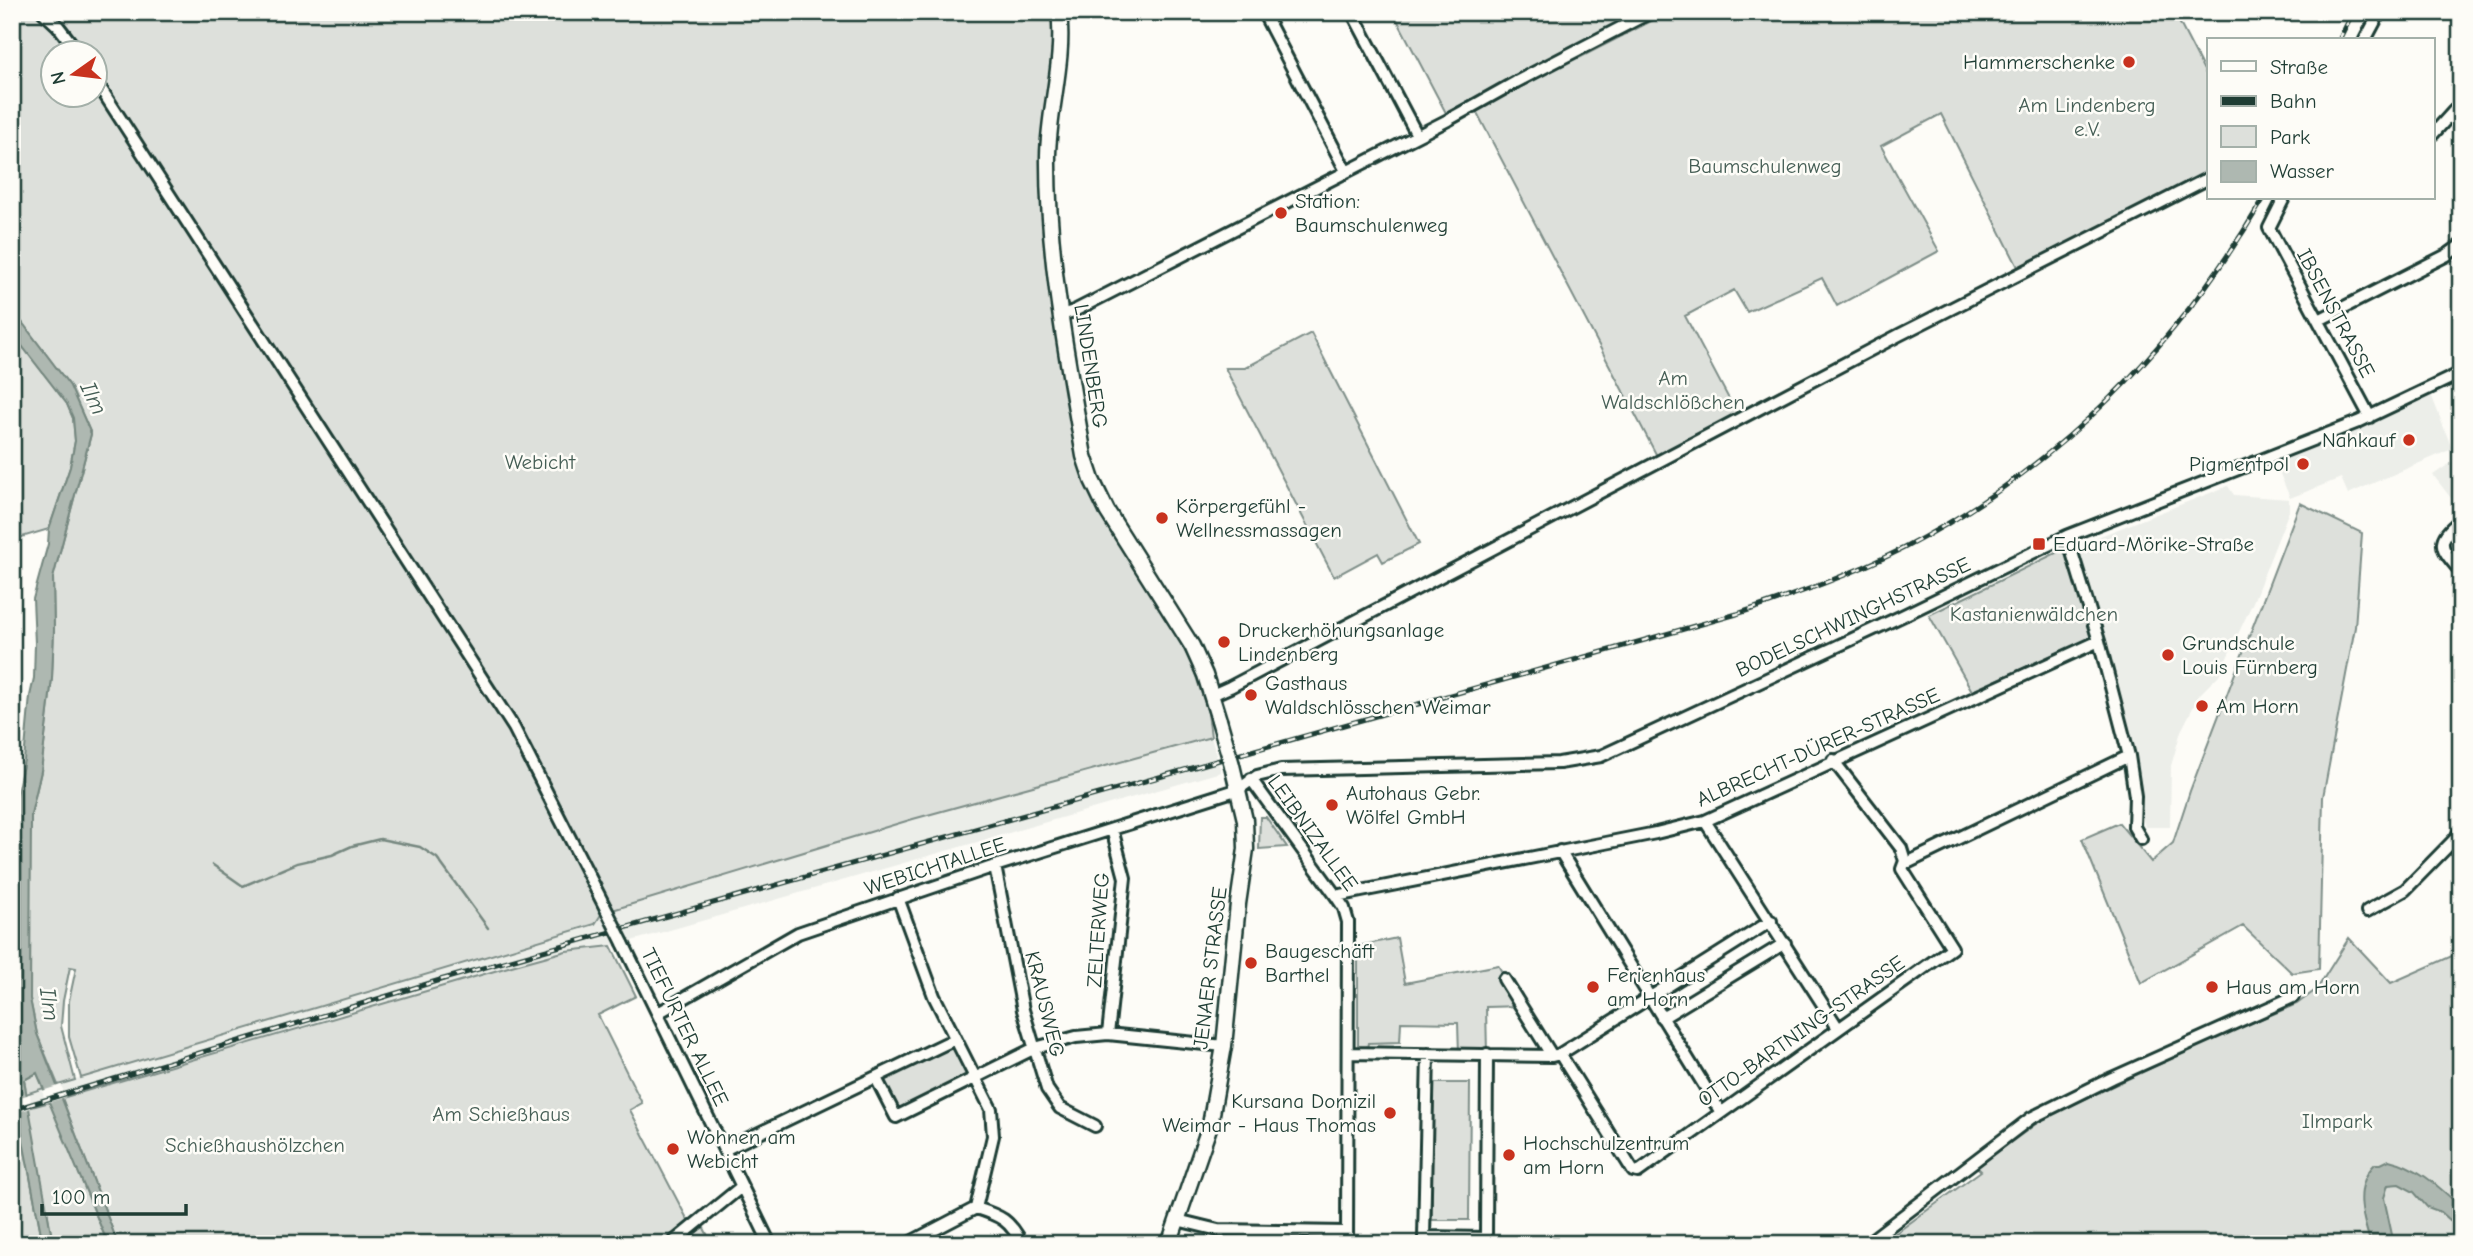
<svg xmlns="http://www.w3.org/2000/svg" width="2473" height="1256" font-family="'Comic Neue',sans-serif">
	<style>
		.built { fill: #eceee9 }
		.green { fill: #dde0db; stroke: #7e8e88; stroke-width: 2; fill-rule: evenodd }
		.water { fill: #aeb8b1; stroke: #75877f; stroke-width: 2 }
		.pier { fill: #fdfcf7 }
		.lines { fill: none; stroke-linecap: round; stroke-linejoin: round }
		.stream { stroke: #75877f; stroke-width: 2.5 }
		.minor-casing { stroke: #1f3d34; stroke-width: 16 }
		.major-casing { stroke: #1f3d34; stroke-width: 19 }
		.minor { stroke: #fdfcf7; stroke-width: 10 }
		.major { stroke: #fdfcf7; stroke-width: 14 }
		.rail-casing { stroke: #1f3d34; stroke-width: 5 }
		.rail { stroke: #fdfcf7; stroke-width: 2.5; stroke-dasharray: 8; stroke-linecap: butt }
		.minor-bridge-casing { stroke: #1f3d34; stroke-width: 16; stroke-linecap: butt }
		.major-bridge-casing { stroke: #1f3d34; stroke-width: 19; stroke-linecap: butt }
		.minor-bridge { stroke: #fdfcf7; stroke-width: 10 }
		.major-bridge { stroke: #fdfcf7; stroke-width: 14 }
		.poi-dot { fill: #c8321e; stroke: #fdfcf7; stroke-width: 2.5 }
		.labels { text-anchor: middle; stroke-width: 5; stroke-linejoin: round; paint-order: stroke }
		.poi-label { font-size: 21px; fill: #1f3d34; stroke: #fdfcf7; text-anchor: start }
		.park-label { font-size: 21px; fill: #455e55; stroke: #fdfcf7 }
		.street-label { font-size: 21px; fill: #1f3d34; stroke: #fdfcf7 }
		.water-label { font-size: 23px; font-style: italic; fill: #435c53; stroke: #fdfcf7 }
	</style>
	<rect width="100%" height="100%" fill="#fdfcf7"/>
	<filter id="ink" filterUnits="userSpaceOnUse"><feTurbulence type="fractalNoise" baseFrequency=".0143" numOctaves="2"/><feDisplacementMap in="SourceGraphic" scale="14" xChannelSelector="R" yChannelSelector="G"/><feConvolveMatrix kernelMatrix="1 2 1 2 8 2 1 2 1" color-interpolation-filters="sRGB"/></filter>
	<g filter="url(#ink)">
		<path class="built" d="M2431,394l21,55 -104,45 -7,-16 -51,20 -17,-41z
			M2461,456v55l-28,-36z
			M2228,486l6,9 55,4v12l-36,91 -34,73 -19,19 -19,37 -10,35 -1,61h-25l-70,-281z
			M1211,737l10,35 -586,168 -24,6 -45,5 -51,14 -503,148v-15l583,-174 6,-11 312,-94z"/>
		<path class="green" d="M12,12h1041c3,34 -2,66 -8,99l33,345 114,208 16,49 3,24 -298,82 -294,89 -17,5 -7,11 -514,154 -12,-41v-36l7,-33 -6,-1 -7,34 -2,25 14,54 -17,5 -21,-51 -7,-35v-157l1,-28 10,-43 11,-93 2,-48 -1,-52 38,-144 -21,-48 -58,-77zM52,52h42v42h-42z
			M1393,12h247l-194,101z
			M1669,12h505l35,68v92l-88,47 -102,50 -78,-155 -60,32 58,105 -102,55 -15,-28 -75,34 -13,-22 -49,26 53,100 -80,42 -184,-351 101,-53 4,4z
			M12,333l55,71 6,14 2,23 -5,26 -21,62 -37,11z
			M1311,333l108,211 -36,18 -5,-9 -44,24 -109,-209h20z
			M2300,503l62,30 -7,94 -32,170 -4,172 -27,4 -49,-47 -102,57 -59,-144 37,-16 32,39 22,-19 17,-52z
			M2062,550l4,3 25,85 -119,53 -43,-76z
			M1260,817h6l21,30 -28,2z
			M1397,938l8,45 93,-18 23,41 -35,1 1,47h-28l-1,-31 -57,-1 -1,20 -32,1 -2,10h-8v-107z
			M2349,938l42,45 70,-31v292h-580l100,-73 -4,-4 67,-49 167,-78 86,-36 20,-15z
			M611,946l25,50 -38,19 44,88 -12,7 64,122 9,-6 9,18h-594l-56,-146 453,-133 51,-14z
			M953,1046l15,30 -71,35 -14,-31z
			M37,1073l7,15 -18,6 -2,-14z
			M1432,1083h38l-1,137h-37z
			M50,1102l58,142h-55l-25,-136z
			M19,1111l1,14 23,119h-31v-131z"/>
		<path class="water" d="M12,309l58,77 21,48 -38,144 1,52 -2,48 -11,93 -10,43 -1,185 7,35 81,210h-10l-71,-171 -13,7 29,164h-10l-23,-119 -8,-75v-64l3,-16 -3,-127 2,-35 10,-48 6,-64 4,-18 1,-35 -2,-44 15,-55 1,-15 21,-62 5,-26 -2,-23 -6,-14 -55,-71z
			M2389,1160c30,7 50,27 72,47v23l-20,-18 -14,-5 -13,-15 -15,-8 -11,1 -4,13 10,46h-23c-9,-27 -18,-58 4,-80h6z"/>
		<path class="pier" d="M61,1085l5,12 -20,6 -4,-12z
			M30,1094l1,14 -16,5 -1,-14z"/>
		<g class="lines">
			<path class="stream" d="M213,865l30,21 54,-23 35,-8 20,-9 28,-7 40,8 17,11 51,70"/>
			<defs>
				<path id="minor" d="M43,12l15,14 20,26
					M1263,12l83,159
					M1352,12l65,123
					M2365,40l15,-28
					M94,78l420,650 94,185
					M2433,134l28,-31
					M2284,198l-15,30 101,189
					M1061,315l13,-4 374,-191 68,-38 135,-70
					M2319,320l128,-65 14,-10
					M2461,520c-28,22 -20,28 0,52
					M2067,536l32,105 30,115 6,40 -1,31 7,12
					M1212,695l18,-8 669,-352 310,-157
					M1833,760l68,88 4,13 4,1 220,-106
					M1251,779l85,117 8,12 4,14 -1,322
					M1705,821l133,207
					M1560,851l160,260
					M995,866l28,144 24,79 13,19 35,18
					M1336,896l320,-63 49,-12 394,-180
					M898,898l36,98 57,113 2,27 -17,72
					M2367,911l38,-21 50,-51 6,-9
					M623,943l147,301
					M1504,979l48,77
					M658,1013l140,-80 197,-67 244,-77 18,-13 24,-6 278,-7 42,-7 301,-140 165,-80 291,-114 103,-49
					M1662,1018l123,-75
					M1108,1034l17,-156 -13,-49
					M1348,1053l204,3 8,-2 211,-133
					M1428,1054l-4,183 62,1 1,-184
					M1560,1054l73,117 5,1 314,-224 -50,-79 3,-8
					M876,1078l20,39 139,-69 41,-11 32,-3 116,12
					M724,1150l231,-111
					M1177,1220l41,10 129,2
					M671,1244l70,-57
					M907,1244l69,-36c25,8 34,12 46,36
					M1866,1244l165,-126 81,-40 181,-81"/>
				<path id="major" d="M1059,12c6,48 -10,95 -11,143 -1,101 19,202 36,301l8,24 15,31 85,135 13,29 14,45
					M1169,1244l41,-119 14,-79 14,-142 8,-55 -1,-29 -13,-55"/>
			</defs>
			<use href="#minor" class="minor-casing"/>
			<use href="#major" class="major-casing"/>
			<use href="#minor" class="minor"/>
			<use href="#major" class="major"/>
			<defs>
				<path id="rail" d="M2339,40l14,-28
					M12,1110l428,-130 1297,-366c57,-19 114,-39 167,-66 157,-82 271,-200 360,-350"/>
			</defs>
			<use href="#rail" class="rail-casing"/>
			<use href="#rail" class="rail"/>
			<defs>
				<path id="minor-bridge" d="M608,913l15,30"/>
				<path id="major-bridge" d="M1219,720l13,45"/>
			</defs>
			<use href="#minor-bridge" class="minor-bridge-casing"/>
			<use href="#major-bridge" class="major-bridge-casing"/>
			<use href="#minor-bridge" class="minor-bridge"/>
			<use href="#major-bridge" class="major-bridge"/>
		</g>
	</g>
	<g class="poi-dot">
		<circle cx="2129" cy="62" r="7"/>
		<circle cx="1281" cy="213" r="7"/>
		<circle cx="2409" cy="440" r="7"/>
		<circle cx="2303" cy="464" r="7"/>
		<circle cx="1162" cy="518" r="7"/>
		<rect x="2032" y="537" width="14" height="14" rx="3.5"/>
		<circle cx="1224" cy="642" r="7"/>
		<circle cx="2168" cy="655" r="7"/>
		<circle cx="1251" cy="695" r="7"/>
		<circle cx="2202" cy="706" r="7"/>
		<circle cx="1332" cy="805" r="7"/>
		<circle cx="1251" cy="963" r="7"/>
		<circle cx="1593" cy="987" r="7"/>
		<circle cx="2212" cy="987" r="7"/>
		<circle cx="1390" cy="1113" r="7"/>
		<circle cx="673" cy="1149" r="7"/>
		<circle cx="1509" cy="1155" r="7"/>
	</g>
	<g class="labels">
		<g class="poi-label">
			<text x="2115" y="69" text-anchor="end">Hammerschenke</text>
			<text x="1295" y="208">Station:<tspan x="1295" dy="24">Baumschulenweg</tspan></text>
			<text x="2395" y="447" text-anchor="end">Nahkauf</text>
			<text x="2289" y="471" text-anchor="end">Pigmentpol</text>
			<text x="1176" y="513">Körpergefühl -<tspan x="1176" dy="24">Wellnessmassagen</tspan></text>
			<text x="2053" y="551">Eduard-Mörike-Straße</text>
			<text x="1238" y="637">Druckerhöhungsanlage<tspan x="1238" dy="24">Lindenberg</tspan></text>
			<text x="2182" y="650">Grundschule<tspan x="2182" dy="24">Louis Fürnberg</tspan></text>
			<text x="1265" y="690">Gasthaus<tspan x="1265" dy="24">Waldschlösschen Weimar</tspan></text>
			<text x="2216" y="713">Am Horn</text>
			<text x="1346" y="800">Autohaus Gebr.<tspan x="1346" dy="24">Wölfel GmbH</tspan></text>
			<text x="1265" y="958">Baugeschäft<tspan x="1265" dy="24">Barthel</tspan></text>
			<text x="1607" y="982">Ferienhaus<tspan x="1607" dy="24">am Horn</tspan></text>
			<text x="2226" y="994">Haus am Horn</text>
			<text x="1376" y="1108" text-anchor="end">Kursana Domizil<tspan x="1376" dy="24">Weimar - Haus Thomas</tspan></text>
			<text x="687" y="1144">Wohnen am<tspan x="687" dy="24">Webicht</tspan></text>
			<text x="1523" y="1150">Hochschulzentrum<tspan x="1523" dy="24">am Horn</tspan></text>
		</g>
		<g class="park-label">
			<text x="2087" y="112">Am Lindenberg<tspan x="2087" dy="24">e.V.</tspan></text>
			<text x="1765" y="173">Baumschulenweg</text>
			<text x="1673" y="385">Am<tspan x="1673" dy="24">Waldschlößchen</tspan></text>
			<text x="540" y="469">Webicht</text>
			<text x="2034" y="621">Kastanienwäldchen</text>
			<text x="501" y="1121">Am Schießhaus</text>
			<text x="2337" y="1128">Ilmpark</text>
			<text x="255" y="1152">Schießhaushölzchen</text>
		</g>
		<g class="street-label">
			<text transform="translate(2336 313) rotate(62)" y="7">IBSENSTRASSE</text>
			<text transform="translate(1091 366) rotate(81)" y="7">LINDENBERG</text>
			<text transform="translate(1853 617) rotate(-25)" y="7">BODELSCHWINGHSTRASSE</text>
			<text transform="translate(1818 747) rotate(-24)" y="7">ALBRECHT-DÜRER-STRASSE</text>
			<text transform="translate(1313 833) rotate(54)" y="7">LEIBNIZALLEE</text>
			<text transform="translate(935 866) rotate(-18)" y="7">WEBICHTALLEE</text>
			<text transform="translate(1098 930) rotate(-86)" y="7">ZELTERWEG</text>
			<text transform="translate(1210 968) rotate(-83)" y="7">JENAER STRASSE</text>
			<text transform="translate(1045 1004) rotate(76)" y="7">KRAUSWEG</text>
			<text transform="translate(685 1027) rotate(64)" y="7">TIEFURTER ALLEE</text>
			<text transform="translate(1801 1031) rotate(-35)" y="7">OTTO-BARTNING-STRASSE</text>
		</g>
		<g class="water-label">
			<text transform="translate(94 398) rotate(65)" y="8">Ilm</text>
			<text transform="translate(50 1004) rotate(82)" y="8">Ilm</text>
		</g>
	</g>
	<rect width="2473" height="1256" fill="none" stroke="#fdfcf7" stroke-width="42"/>
	<rect x="21" y="21" width="2431" height="1214" fill="none" stroke="#1f3d34" stroke-width="2.5" filter="url(#ink)"/>
	<rect x="2207" y="38" width="228" height="161" fill="#fdfcf7" stroke="#a4b0a9" stroke-width="2"/>
	<rect x="2221" y="61" width="35" height="10" fill="#fdfcf7" stroke="#a4b0a9" stroke-width="2"/>
	<text x="2270" y="74" font-size="21" fill="#1f3d34">Straße</text>
	<rect x="2221" y="96" width="35" height="10" fill="#1f3d34" stroke="#a4b0a9" stroke-width="2"/>
	<text x="2270" y="108" font-size="21" fill="#1f3d34">Bahn</text>
	<rect x="2221" y="126" width="35" height="21" fill="#dde0db" stroke="#a4b0a9" stroke-width="2"/>
	<text x="2270" y="144" font-size="21" fill="#1f3d34">Park</text>
	<rect x="2221" y="161" width="35" height="21" fill="#aeb8b1" stroke="#a4b0a9" stroke-width="2"/>
	<text x="2270" y="178" font-size="21" fill="#1f3d34">Wasser</text>
	<g transform="translate(74 74) rotate(256)"><circle r="33" fill="#fdfcf7" stroke="#a4b0a9" stroke-width="2"/>
	<path d="M0-5L12 26L0 18L-12 26Z" fill="#c8321e"/>
	<text y="-10" font-size="19" font-weight="bold" text-anchor="middle" fill="#1f3d34">N</text>
	</g>
	<path d="M42 1204v10h144v-10" fill="none" stroke="#1f3d34" stroke-width="3.5"/>
	<text x="52" y="1204" font-size="21" fill="#1f3d34" stroke="#fdfcf7" stroke-width="5" paint-order="stroke">100 m</text>
</svg>
